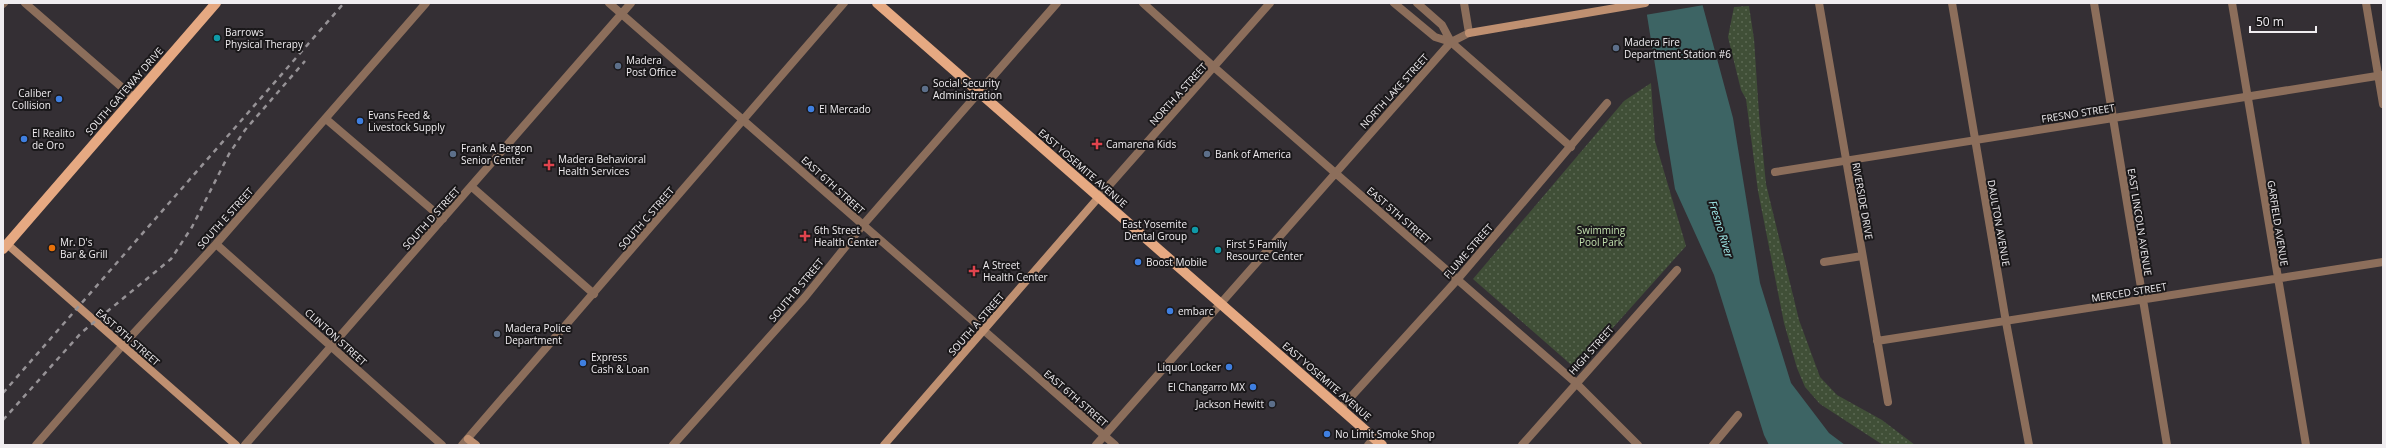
<svg xmlns="http://www.w3.org/2000/svg" width="2386" height="448" font-family="'Open Sans',sans-serif">
	<style>
		.park { fill: url(#park-dots) }
		.water { fill: #3d6464 }
		.pier { fill: #342f34 }
		.lines { fill: none; stroke-linecap: round; stroke-linejoin: round }
		.street { stroke: #8c6e5b; stroke-width: 8 }
		.secondary { stroke: #bf9071; stroke-width: 8 }
		.primary { stroke: #e6a982; stroke-width: 10 }
		.rail { stroke: #969296; stroke-width: 2.5; stroke-dasharray: 5 5; stroke-linecap: butt }
		.culture-dot { fill: #0f9aa8; stroke: #1a181a; stroke-width: 1.5 }
		.service-dot { fill: #5c6f8a; stroke: #1a181a; stroke-width: 1.5 }
		.shop-dot { fill: #3f7fe0; stroke: #1a181a; stroke-width: 1.5 }
		.health-dot { fill: #e0444e; stroke: #1a181a; stroke-width: 1.5 }
		.food-dot { fill: #e8710a; stroke: #1a181a; stroke-width: 1.5 }
		.labels { text-anchor: middle; stroke-width: 4; stroke-linejoin: round; paint-order: stroke }
		.poi-label { font-size: 10px; fill: #f0edf0; stroke: #1a181a; text-anchor: start }
		.street-label { font-size: 10px; fill: #f0edf0; stroke: #1a181a }
		.park-label { font-size: 10px; fill: #c2e0ae; stroke: #1a181a }
		.water-label { font-size: 11px; font-style: italic; fill: #a2eded; stroke: #1a181a }
	</style>
	<defs>
		<pattern id="park-dots" width="8" height="8" patternUnits="userSpaceOnUse"><rect width="8" height="8" fill="#404f37"/><path d="M2 2h.1M6 6h.1" fill="none" stroke="#5c6954" stroke-width="1.8" stroke-linecap="round"/></pattern>
	</defs>
	<rect width="100%" height="100%" fill="#342f34"/>
	<path class="park" d="M1749,6l5,33 5,75 7,70 33,136 21,57 17,18 45,25 33,25h-32l-63,-41 -15,-17 -8,-19 -13,-45 -26,-132 -12,-92 -5,-9 -13,-53 6,-30z
		M1651,83l4,58 31,105 -110,123 -103,-90 151,-178z"/>
	<path class="water" d="M1645,3h57l31,115 27,165 31,100 38,50 16,12h-76l-5,-10 -50,-160 -39,-86z"/>
	<path class="pier" d="M1643,3h61v2l-59,10z"/>
	<g class="lines">
		<path class="street" d="M25,3l108,94
			M609,3l506,442
			M1143,3l72,65 361,315 62,62
			M1394,3l41,34 16,5
			M1417,3l25,22 9,17 120,105
			M1819,3l69,399
			M1952,3l54,319 23,123
			M2094,3l73,442
			M2232,3l74,442
			M2366,3l17,101
			M3,4l1,-1
			M326,119l117,100
			M1775,172l608,-97
			M472,187l122,107
			M1098,198l172,-195
			M216,244l226,201
			M1824,262l38,-6
			M1877,341l506,-79
			M1340,409l117,-129 150,-177
			M36,445l86,-99 94,-102 210,-241
			M245,445l386,-442
			M462,445l382,-442
			M673,445l132,-148 58,-72 194,-222
			M1096,445l355,-403 18,-9 -5,-30
			M1368,445l6,-7
			M1522,445l155,-175
			M1713,445l25,-30"/>
		<path class="secondary" d="M1469,33l176,-30
			M7,244l229,201
			M468,439l8,6
			M884,445l214,-247"/>
		<path class="primary" d="M877,3l505,442
			M3,249l213,-246"/>
		<path class="rail" d="M3,393l341,-390
			M3,420l78,-87 90,-74 21,-32 37,-73 16,-24 60,-69"/>
	</g>
	<g class="culture-dot">
		<circle cx="217" cy="38" r="4"/>
		<circle cx="1195" cy="230" r="4"/>
		<circle cx="1218" cy="250" r="4"/>
	</g>
	<g class="service-dot">
		<circle cx="1616" cy="48" r="4"/>
		<circle cx="618" cy="66" r="4"/>
		<circle cx="925" cy="89" r="4"/>
		<circle cx="453" cy="154" r="4"/>
		<circle cx="1207" cy="154" r="4"/>
		<circle cx="497" cy="334" r="4"/>
		<circle cx="1272" cy="404" r="4"/>
	</g>
	<g class="shop-dot">
		<circle cx="59" cy="99" r="4"/>
		<circle cx="811" cy="109" r="4"/>
		<circle cx="360" cy="121" r="4"/>
		<circle cx="24" cy="139" r="4"/>
		<circle cx="1138" cy="262" r="4"/>
		<circle cx="1170" cy="311" r="4"/>
		<circle cx="583" cy="363" r="4"/>
		<circle cx="1229" cy="367" r="4"/>
		<circle cx="1253" cy="387" r="4"/>
		<circle cx="1327" cy="434" r="4"/>
	</g>
	<g class="health-dot">
		<path d="M1095 138h4v4h4v4h-4v4h-4v-4h-4v-4h4z"/>
		<path d="M547 159h4v4h4v4h-4v4h-4v-4h-4v-4h4z"/>
		<path d="M803 230h4v4h4v4h-4v4h-4v-4h-4v-4h4z"/>
		<path d="M972 265h4v4h4v4h-4v4h-4v-4h-4v-4h4z"/>
	</g>
	<circle class="food-dot" cx="52" cy="248" r="4"/>
	<g class="labels">
		<g class="poi-label">
			<text x="225" y="36">Barrows<tspan x="225" dy="12">Physical Therapy</tspan></text>
			<text x="1624" y="46">Madera Fire<tspan x="1624" dy="12">Department Station #6</tspan></text>
			<text x="626" y="64">Madera<tspan x="626" dy="12">Post Office</tspan></text>
			<text x="933" y="87">Social Security<tspan x="933" dy="12">Administration</tspan></text>
			<text x="51" y="97" text-anchor="end">Caliber<tspan x="51" dy="12">Collision</tspan></text>
			<text x="819" y="113">El Mercado</text>
			<text x="368" y="119">Evans Feed &amp;<tspan x="368" dy="12">Livestock Supply</tspan></text>
			<text x="32" y="137">El Realito<tspan x="32" dy="12">de Oro</tspan></text>
			<text x="1106" y="148">Camarena Kids</text>
			<text x="461" y="152">Frank A Bergon<tspan x="461" dy="12">Senior Center</tspan></text>
			<text x="1215" y="158">Bank of America</text>
			<text x="558" y="163">Madera Behavioral<tspan x="558" dy="12">Health Services</tspan></text>
			<text x="1187" y="228" text-anchor="end">East Yosemite<tspan x="1187" dy="12">Dental Group</tspan></text>
			<text x="814" y="234">6th Street<tspan x="814" dy="12">Health Center</tspan></text>
			<text x="60" y="246">Mr. D's<tspan x="60" dy="12">Bar &amp; Grill</tspan></text>
			<text x="1226" y="248">First 5 Family<tspan x="1226" dy="12">Resource Center</tspan></text>
			<text x="1146" y="266">Boost Mobile</text>
			<text x="983" y="269">A Street<tspan x="983" dy="12">Health Center</tspan></text>
			<text x="1178" y="315">embarc</text>
			<text x="505" y="332">Madera Police<tspan x="505" dy="12">Department</tspan></text>
			<text x="591" y="361">Express<tspan x="591" dy="12">Cash &amp; Loan</tspan></text>
			<text x="1221" y="371" text-anchor="end">Liquor Locker</text>
			<text x="1245" y="391" text-anchor="end">El Changarro MX</text>
			<text x="1264" y="408" text-anchor="end">Jackson Hewitt</text>
			<text x="1335" y="438">No Limit Smoke Shop</text>
		</g>
		<g class="street-label">
			<text transform="translate(124 91) rotate(-49)" y="4">SOUTH GATEWAY DRIVE</text>
			<text transform="translate(1394 91) rotate(-48)" y="4">NORTH LAKE STREET</text>
			<text transform="translate(1178 94) rotate(-48)" y="4">NORTH A STREET</text>
			<text transform="translate(2078 113) rotate(-9)" y="4">FRESNO STREET</text>
			<text transform="translate(1083 168) rotate(41)" y="4">EAST YOSEMITE AVENUE</text>
			<text transform="translate(833 185) rotate(42)" y="4">EAST 6TH STREET</text>
			<text transform="translate(1863 201) rotate(80)" y="4">RIVERSIDE DRIVE</text>
			<text transform="translate(1399 215) rotate(41)" y="4">EAST 5TH STREET</text>
			<text transform="translate(225 218) rotate(-48)" y="4">SOUTH E STREET</text>
			<text transform="translate(431 218) rotate(-48)" y="4">SOUTH D STREET</text>
			<text transform="translate(646 218) rotate(-49)" y="4">SOUTH C STREET</text>
			<text transform="translate(2140 222) rotate(81)" y="4">EAST LINCOLN AVENUE</text>
			<text transform="translate(1999 223) rotate(80)" y="4">DAULTON AVENUE</text>
			<text transform="translate(2278 223) rotate(81)" y="4">GARFIELD AVENUE</text>
			<text transform="translate(1468 251) rotate(-49)" y="4">FLUME STREET</text>
			<text transform="translate(796 290) rotate(-50)" y="4">SOUTH B STREET</text>
			<text transform="translate(2129 292) rotate(-9)" y="4">MERCED STREET</text>
			<text transform="translate(976 324) rotate(-49)" y="4">SOUTH A STREET</text>
			<text transform="translate(128 337) rotate(41)" y="4">EAST 9TH STREET</text>
			<text transform="translate(336 337) rotate(42)" y="4">CLINTON STREET</text>
			<text transform="translate(1591 350) rotate(-48)" y="4">HIGH STREET</text>
			<text transform="translate(1327 381) rotate(41)" y="4">EAST YOSEMITE AVENUE</text>
			<text transform="translate(1076 398) rotate(41)" y="4">EAST 6TH STREET</text>
		</g>
		<g class="park-label">
			<text x="1601" y="234">Swimming<tspan x="1601" dy="12">Pool Park</tspan></text>
		</g>
		<g class="water-label">
			<text transform="translate(1721 229) rotate(73)" y="4">Fresno River</text>
		</g>
	</g>
	<rect width="2386" height="448" fill="none" stroke="#f0edf0" stroke-width="8"/>
	<path d="M2250 26v6h66v-6" fill="none" stroke="#f0edf0" stroke-width="2"/>
	<text x="2256" y="26" font-size="12" fill="#f0edf0" stroke="#1a181a" stroke-width="3" paint-order="stroke">50 m</text>
</svg>
